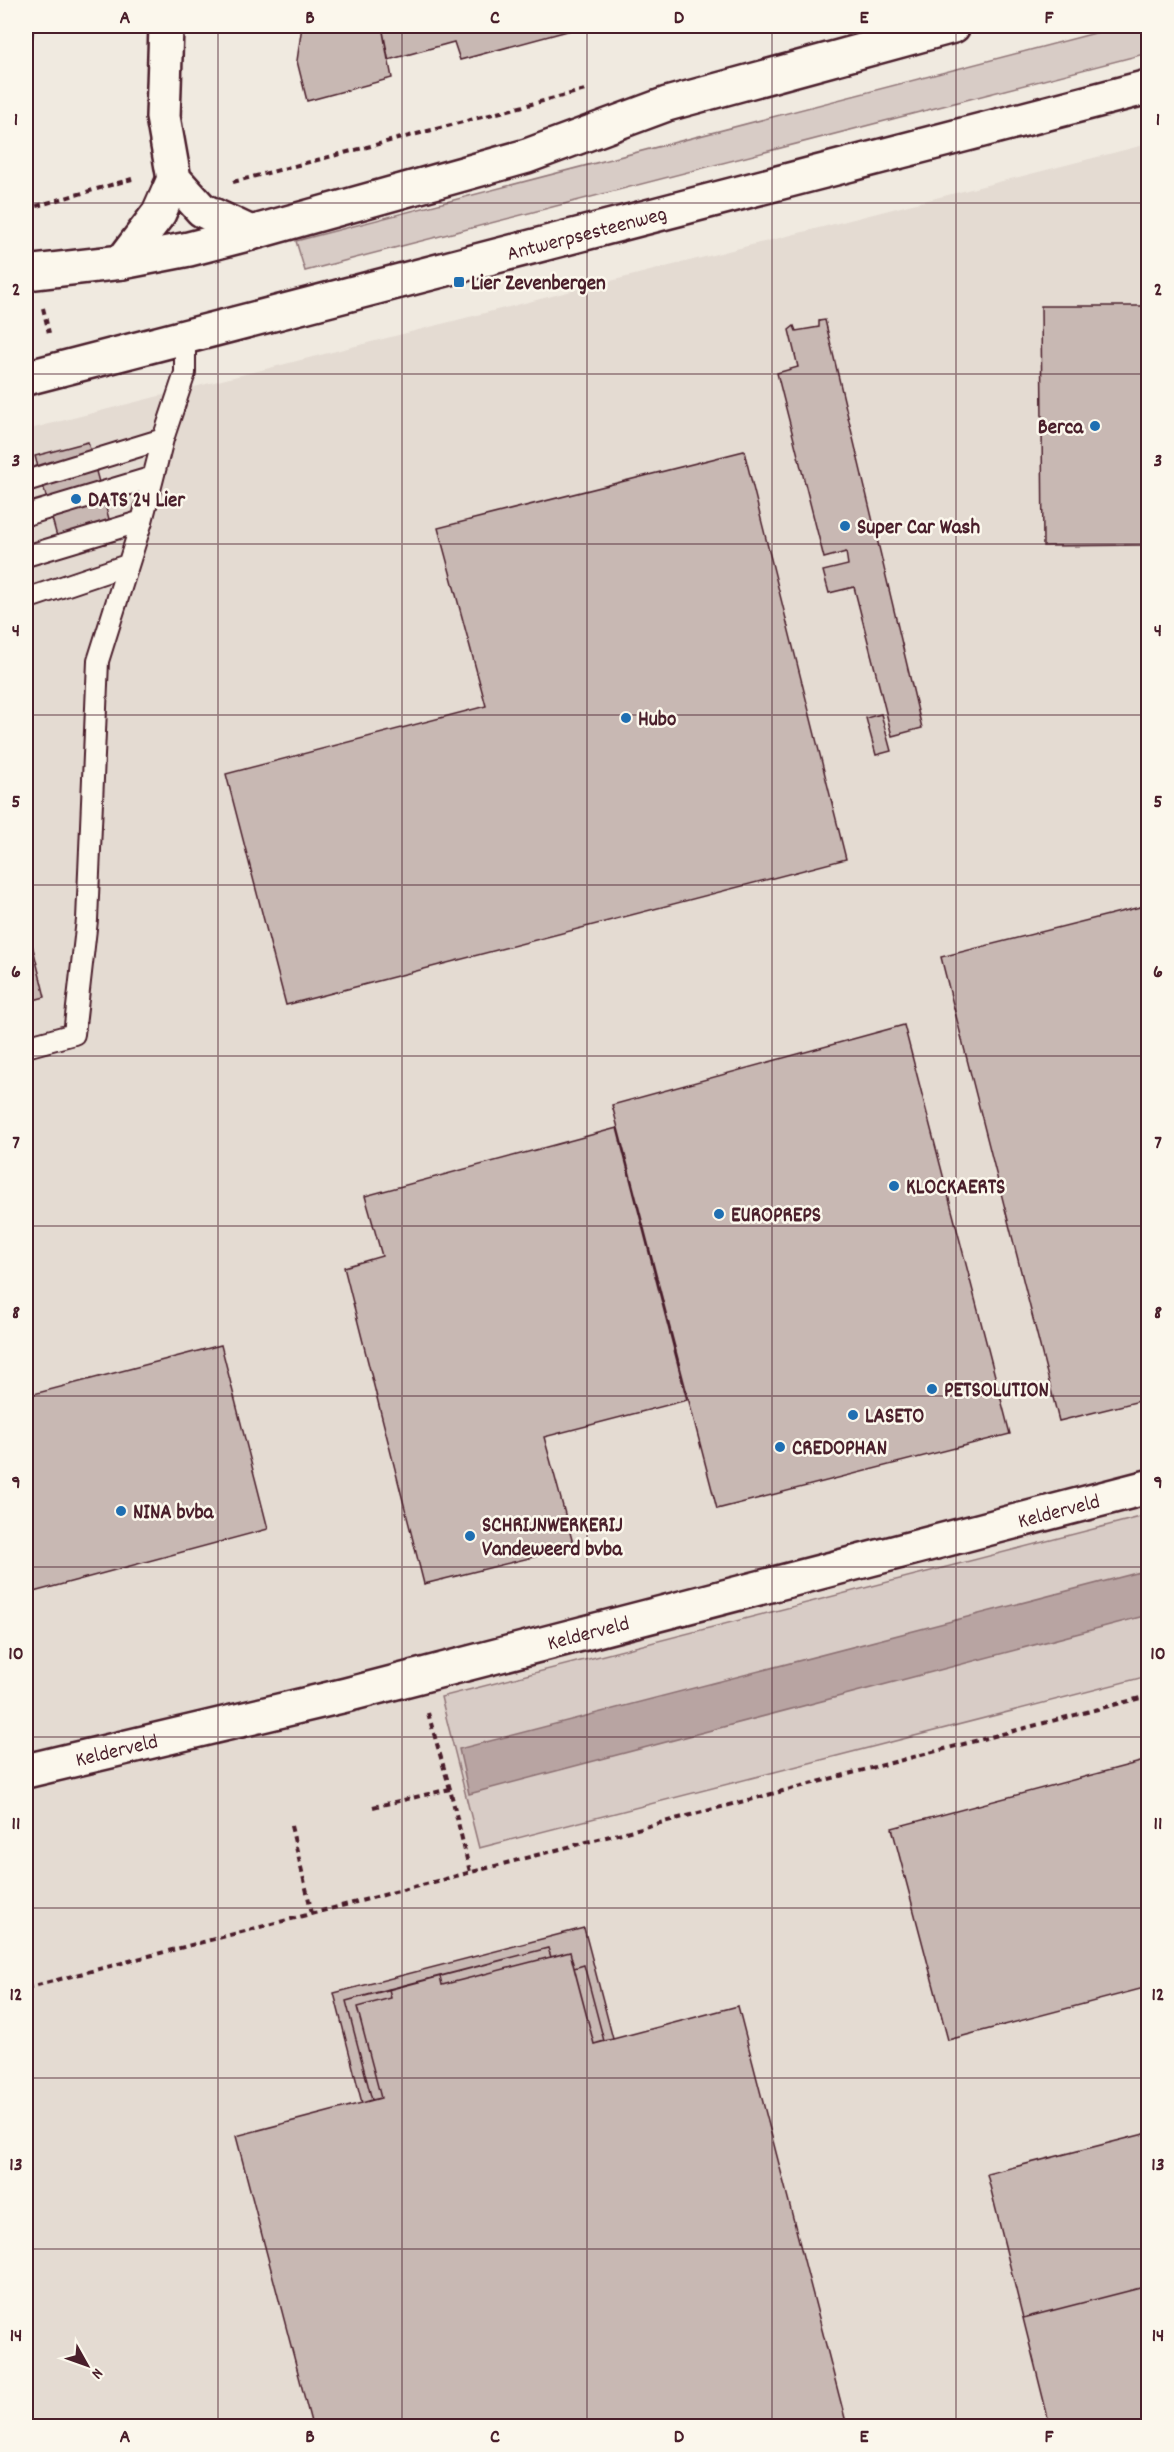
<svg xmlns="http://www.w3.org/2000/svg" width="1174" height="2452" font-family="Dekko,sans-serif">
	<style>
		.built { fill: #e4dbd2 }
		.green { fill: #d8ccc6; stroke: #917678; stroke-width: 1.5 }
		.water { fill: #b8a4a2; stroke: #8c6f72; stroke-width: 1.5 }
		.building { fill: #c8b8b3; stroke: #4a1f2b; stroke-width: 1.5 }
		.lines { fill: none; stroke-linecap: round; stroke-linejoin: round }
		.service-casing { stroke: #4a1f2b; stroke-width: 24 }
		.minor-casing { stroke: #4a1f2b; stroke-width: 38 }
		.primary-casing { stroke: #4a1f2b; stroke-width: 38 }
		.path { stroke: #4a1f2b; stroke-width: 4; stroke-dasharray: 6 4.5; stroke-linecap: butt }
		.service { stroke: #fbf7ec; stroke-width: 20 }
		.minor { stroke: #fbf7ec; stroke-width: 33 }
		.primary { stroke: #fbf7ec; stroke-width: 33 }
		.grid { fill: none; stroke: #4a1f2b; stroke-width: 1.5; stroke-opacity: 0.55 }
		.poi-dot { fill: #1f6fb2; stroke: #fbf7ec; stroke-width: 2 }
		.labels { text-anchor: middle; stroke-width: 5; stroke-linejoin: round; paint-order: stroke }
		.street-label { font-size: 21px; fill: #4a1f2b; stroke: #fbf7ec }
		.poi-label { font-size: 21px; font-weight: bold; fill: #4a1f2b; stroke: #fbf7ec; text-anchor: start }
		.neatline { fill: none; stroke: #4a1f2b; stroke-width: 2 }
		.grid-label { font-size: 20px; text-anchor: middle; font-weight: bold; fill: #4a1f2b }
	</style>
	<rect width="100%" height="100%" fill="#f0eae0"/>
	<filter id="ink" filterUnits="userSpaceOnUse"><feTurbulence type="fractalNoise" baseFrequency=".0167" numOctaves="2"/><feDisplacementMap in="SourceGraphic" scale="12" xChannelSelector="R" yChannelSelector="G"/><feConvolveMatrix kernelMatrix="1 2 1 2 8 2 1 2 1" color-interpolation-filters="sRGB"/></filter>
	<g filter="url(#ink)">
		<path class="built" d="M1148,144v2282h-1122v-1996z"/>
		<path class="green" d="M1122,26h26v27l-843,218 -9,-30z
			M1148,1515v161l-669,172 -38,-151z"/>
		<path class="water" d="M1148,1570v45l-679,179 -10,-45z"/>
		<path class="building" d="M26,26h8l-2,15 -6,4z
			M302,26h80l10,52 -85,23 -10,-40z
			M382,26h204l-126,34 -6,-18 -66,18z
			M1041,306h107v239l-105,1z
			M825,320l97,408 -30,8 -38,-149 -25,6 -6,-22 25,-6 -2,-13 -22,6 -47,-185 21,-6 -9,-37 5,-4 2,5 23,-4v-6z
			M88,442l27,99 -53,14 -27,-99z
			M744,451l102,408 -560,146 -60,-231 260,-68 -48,-178z
			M881,714l10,37 -15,4 -10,-37z
			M1148,905v494l-89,22 -118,-464z
			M26,920l19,77 -19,5z
			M904,1025l106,409 -293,75 -105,-404z
			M617,1128l70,272 -143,37 30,110 -150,37 -80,-317 38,-11 -17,-60z
			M221,1345l47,184 -242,65v-198z
			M1148,1760v227l-200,53 -56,-212z
			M584,1928l29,111 -9,2 -20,-76 -10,3 -4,-16 -19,5 -3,-9 -202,53 26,99 -10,3 -28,-110z
			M548,1948l3,9 -109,28 -2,-9z
			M570,1952l24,92 144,-38 109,420h-535l-76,-290 145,-38 -24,-91 34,-9 -2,-9 51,-13 2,9z
			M584,1965l20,76 -10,3 -20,-76z
			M389,1989l2,9 -34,9 24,91 -9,2 -26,-99z
			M1148,2133v153l-125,32 -36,-144z
			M1148,2286v140h-98l-27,-108z"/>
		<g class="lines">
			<defs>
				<path id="service" d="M26,481l137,-42
					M26,515l127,-38
					M26,556l116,-35
					M26,599l101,-34
					M26,1047l48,-13 13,-114 11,-259 44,-140 21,-82 22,-66v-35"/>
				<g id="minor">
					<path d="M166,26l-3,91 11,62 28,31 49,23"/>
					<path d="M122,262l37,-49 15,-34"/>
					<path id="s1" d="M26,1771l320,-76 802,-208"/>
				</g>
				<g id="primary">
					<path d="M26,273l96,-11 67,-13 62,-16 276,-77 140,-52 286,-78"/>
					<path id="s2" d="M26,378l1122,-291"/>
				</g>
			</defs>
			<use href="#service" class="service-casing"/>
			<use href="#minor" class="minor-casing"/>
			<use href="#primary" class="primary-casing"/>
			<path class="path" d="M233,182l352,-92
				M26,209l106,-30
				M43,308l6,25
				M428,1713l22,76 20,83
				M373,1807l77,-18
				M291,1826l21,87
				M26,1988l1122,-292"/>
			<use href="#service" class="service"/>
			<use href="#minor" class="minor"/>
			<use href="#primary" class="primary"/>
		</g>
	</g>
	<path class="grid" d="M218,26v2400M402,26v2400M587,26v2400M772,26v2400M956,26v2400M26,203h1122M26,374h1122M26,544h1122M26,715h1122M26,885h1122M26,1056h1122M26,1226h1122M26,1396h1122M26,1567h1122M26,1737h1122M26,1908h1122M26,2078h1122M26,2249h1122"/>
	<g class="poi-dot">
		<rect x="453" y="276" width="12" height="12" rx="3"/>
		<circle cx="1095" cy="426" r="6"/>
		<circle cx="76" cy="499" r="6"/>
		<circle cx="845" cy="526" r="6"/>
		<circle cx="626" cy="718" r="6"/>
		<circle cx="894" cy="1186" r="6"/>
		<circle cx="719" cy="1214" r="6"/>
		<circle cx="932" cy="1389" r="6"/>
		<circle cx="853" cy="1415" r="6"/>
		<circle cx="780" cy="1447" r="6"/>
		<circle cx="121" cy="1511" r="6"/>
		<circle cx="470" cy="1536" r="6"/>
	</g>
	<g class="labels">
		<g class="street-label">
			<text dy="7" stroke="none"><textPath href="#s2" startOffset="579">Antwerpsesteenweg</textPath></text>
			<text dy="7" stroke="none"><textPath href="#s1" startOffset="1065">Kelderveld</textPath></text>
			<text dy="7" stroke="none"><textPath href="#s1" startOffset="579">Kelderveld</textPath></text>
			<text dy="7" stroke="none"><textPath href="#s1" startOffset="93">Kelderveld</textPath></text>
		</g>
		<g class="poi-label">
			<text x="471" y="289">Lier Zevenbergen</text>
			<text x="1083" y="433" text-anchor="end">Berca</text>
			<text x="88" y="506">DATS 24 Lier</text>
			<text x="857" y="533">Super Car Wash</text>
			<text x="638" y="725">Hubo</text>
			<text x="906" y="1193">KLOCKAERTS</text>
			<text x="731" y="1221">EUROPREPS</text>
			<text x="944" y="1396">PETSOLUTION</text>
			<text x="865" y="1422">LASETO</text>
			<text x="792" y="1454">CREDOPHAN</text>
			<text x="133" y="1518">NINA bvba</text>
			<text x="482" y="1531">SCHRIJNWERKERIJ<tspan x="482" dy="24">Vandeweerd bvba</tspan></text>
		</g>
	</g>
	<rect width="1174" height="2452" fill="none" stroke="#fbf7ec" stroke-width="66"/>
	<g transform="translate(87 2365) rotate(130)" stroke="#fbf7ec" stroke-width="4.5" paint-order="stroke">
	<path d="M0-4.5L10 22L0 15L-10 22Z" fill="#4a1f2b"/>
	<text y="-9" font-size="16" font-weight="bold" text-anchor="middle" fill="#4a1f2b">N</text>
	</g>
	<rect x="33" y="33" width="1108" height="2386" class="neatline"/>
	<g class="grid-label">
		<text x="125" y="23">A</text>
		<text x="310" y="23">B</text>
		<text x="495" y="23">C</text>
		<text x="679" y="23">D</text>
		<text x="864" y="23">E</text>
		<text x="1049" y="23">F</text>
		<text x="16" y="125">1</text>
		<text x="1158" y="125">1</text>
		<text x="16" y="295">2</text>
		<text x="1158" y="295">2</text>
		<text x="16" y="466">3</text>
		<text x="1158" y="466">3</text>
		<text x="16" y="636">4</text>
		<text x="1158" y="636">4</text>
		<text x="16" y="807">5</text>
		<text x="1158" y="807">5</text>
		<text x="16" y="977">6</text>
		<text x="1158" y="977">6</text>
		<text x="16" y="1148">7</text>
		<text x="1158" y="1148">7</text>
		<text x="16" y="1318">8</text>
		<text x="1158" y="1318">8</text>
		<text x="16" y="1488">9</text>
		<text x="1158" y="1488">9</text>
		<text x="16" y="1659">10</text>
		<text x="1158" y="1659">10</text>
		<text x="16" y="1829">11</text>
		<text x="1158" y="1829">11</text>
		<text x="16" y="2000">12</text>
		<text x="1158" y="2000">12</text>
		<text x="16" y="2170">13</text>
		<text x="1158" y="2170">13</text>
		<text x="16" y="2341">14</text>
		<text x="1158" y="2341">14</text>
		<text x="125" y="2442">A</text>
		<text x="310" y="2442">B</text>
		<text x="495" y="2442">C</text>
		<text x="679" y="2442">D</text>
		<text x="864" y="2442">E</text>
		<text x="1049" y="2442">F</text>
	</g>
</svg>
